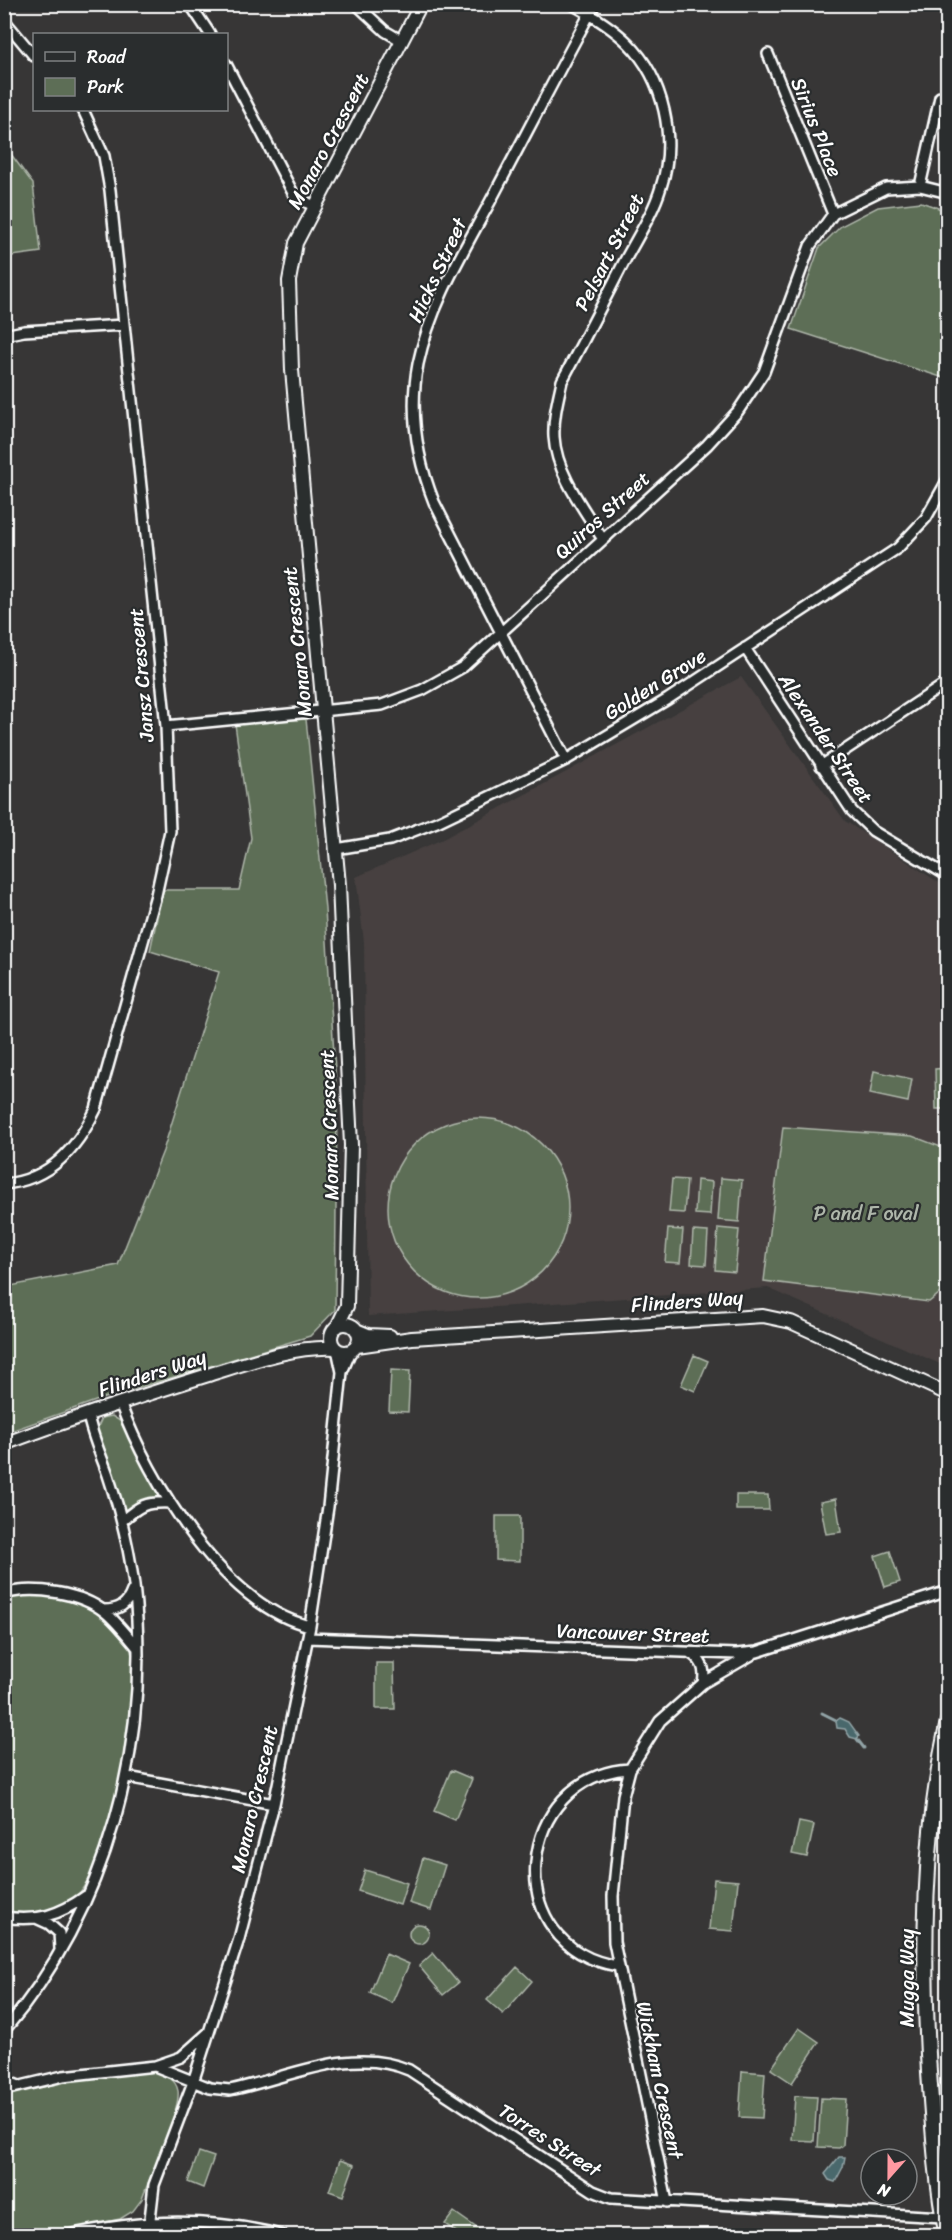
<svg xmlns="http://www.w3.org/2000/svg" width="952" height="2240" font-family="Sriracha,sans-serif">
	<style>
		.built { fill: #474140 }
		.green { fill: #5d6e56; stroke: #aeb6aa; stroke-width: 1.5 }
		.water { fill: #4a686c; stroke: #92a4a7; stroke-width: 1.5 }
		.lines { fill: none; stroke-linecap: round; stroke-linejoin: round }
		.stream { stroke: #92a4a7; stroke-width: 3 }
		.minor-casing { stroke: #fff; stroke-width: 14 }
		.tertiary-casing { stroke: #fff; stroke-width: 16 }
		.secondary-casing { stroke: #fff; stroke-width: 18 }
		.minor { stroke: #2a2d2e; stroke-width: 9 }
		.tertiary { stroke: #2a2d2e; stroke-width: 12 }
		.secondary { stroke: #2a2d2e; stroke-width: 14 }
		.labels { text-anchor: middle; stroke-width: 4.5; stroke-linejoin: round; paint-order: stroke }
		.street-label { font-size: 20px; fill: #fff; stroke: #2a2d2e }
		.park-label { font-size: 20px; fill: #aeb6aa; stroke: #2a2d2e }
	</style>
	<rect width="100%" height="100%" fill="#373636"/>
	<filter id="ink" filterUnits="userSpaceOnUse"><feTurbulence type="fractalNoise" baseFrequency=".0167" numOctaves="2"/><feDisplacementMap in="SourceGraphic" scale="12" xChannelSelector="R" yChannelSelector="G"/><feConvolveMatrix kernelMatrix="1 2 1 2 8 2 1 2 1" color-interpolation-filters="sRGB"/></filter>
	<g filter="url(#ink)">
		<path class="built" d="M741,677l104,144 102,67v479l-179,-79 -400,28 -4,-374 -8,-65 87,-38z"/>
		<path class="green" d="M5,146l28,38 8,68 -36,5z
			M921,202l26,9v168l-156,-50 28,-81 22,-22 37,-19z
			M306,719l19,190 12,194 -2,207 -25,26 -206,62 -99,35v-146l113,-22 45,-114 56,-179 -69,-21 13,-61h76l12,-52 -16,-114z
			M947,1068v41h-11l-1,-40z
			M874,1071l38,8 -4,23 -38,-8z
			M388 1208a90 90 0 1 1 180 0a90 90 0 1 1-180 0Z
			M783,1127l129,9 29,11c11,45 3,99 -1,146l-11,9 -165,-21z
			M721,1178l21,2 -3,42 -21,-2z
			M672,1179l15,1 -3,33 -15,-1z
			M697,1180l15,2 -2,33 -15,-1z
			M718,1228l21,2 -4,42 -20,-2z
			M668,1229l15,1 -3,33 -15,-1z
			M693,1231l15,1 -2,33 -15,-1z
			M694,1355l14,6 -13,30 -14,-6z
			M391,1370l19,1 -2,41 -19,-1z
			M112,1416l8,5 39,74v4l-17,1 -17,13 -29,-82 6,-13z
			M736,1495h32l1,15h-33z
			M836,1499l5,33 -15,2 -6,-32z
			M496,1516h24v45l-24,-1z
			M890,1551l10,31 -15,5 -10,-31z
			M28,1595c39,2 77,11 99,46 24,39 -19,228 -53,258 -19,16 -45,16 -69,14l-1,-316z
			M376,1663h18l1,46h-19z
			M451,1770l21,9 -17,41 -21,-9z
			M799,1822l15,3 -7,32 -15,-3z
			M423,1858l22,7 -14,45 -22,-7z
			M365,1870l42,13 -7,22 -42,-14z
			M714,1879l24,2 -5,50 -24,-2z
			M409 1934a10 10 0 1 1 20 0a10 10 0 1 1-20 0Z
			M433,1953l25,30 -15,12 -24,-29z
			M386,1954l23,10 -17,39 -22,-10z
			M517,1967l15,14 -29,33 -16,-14z
			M799,2028l20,14 -27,41 -21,-14z
			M155,2071c11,4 21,8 23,20 3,18 -29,88 -36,108l-9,12 -13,8 -76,16 -39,1v-141l89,-19z
			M742,2071l23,2 -3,45 -23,-1z
			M795,2096l22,1 -3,44 -22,-1z
			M821,2098l25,1 -3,46 -4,3 -21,-1z
			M199,2152l15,5 -11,31 -15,-6z
			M340,2160l14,5 -11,31 -14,-5z
			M454,2212l27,19 -3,4h-17l-16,-11z"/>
		<path class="water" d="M840,1718l9,4 10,14 -2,3 -7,-2 -5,-8 -8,-1 -1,-7z
			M839,2157h6l-2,10 -8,15 -6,-2 -4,-6z"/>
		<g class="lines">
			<path class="stream" d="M822,1713l14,7
				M857,1739l7,9"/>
			<defs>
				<path id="minor" d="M190,4l20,30
					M356,4l29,27 17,10
					M572,4c20,11 40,23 56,39 36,36 49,96 33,144 -8,27 -25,52 -38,77 -20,39 -40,78 -61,117 -4,18 -9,37 -8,56 2,36 30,72 48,101
					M4,20l30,36
					M768,54l65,160
					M226,64l68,131 21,12
					M920,186l20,-89
					M4,335l20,-4 100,-6
					M745,648l107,163 21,20 75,45
					M166,726l216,-21 40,-15 41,-23 244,-222 31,-34 26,-39 46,-126 23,-32 53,-26 34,-2 28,7
					M566,760l-132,-258c-17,-43 -25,-91 -16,-138 12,-58 44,-110 72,-162 35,-66 69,-132 105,-198
					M821,766l127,-84
					M336,849l54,-9 49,-19 127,-61 102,-61 230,-151 28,-30 22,-39
					M4,1184c46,-4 73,-36 92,-75l60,-214 14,-64 -4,-105 -56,-536 -6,-34 -21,-46
					M337,1349l5,23
					M120,1403c29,78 104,203 190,223
					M122,1521c18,-16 23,-19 48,-18
					M4,1594c29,-9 78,-1 101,18 12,10 22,23 32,35
					M104,1610c15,0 23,-5 28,-19
					M308,1638l428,16 21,-2 191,-61
					M690,1653c12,7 16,16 13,30
					M127,1777l147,27
					M4,1917c33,5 56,-2 82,-21
					M38,1919l11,5 10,9 1,16
					M618,1966c-120,-18 -103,-191 12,-197
					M4,2031c103,-121 148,-289 130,-446 -5,-37 -14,-75 -26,-110 -7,-20 -16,-39 -20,-60
					M155,2066l26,-9 27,-24
					M4,2080l15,6
					M4,2090l59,-14 92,-10 55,22 20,2c59,-12 121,-45 179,-20l184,121 18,7 332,19
					M667,2202l-53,-260 -1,-46 10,-100 7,-27 30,-48 43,-38 50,-29
					M64,2236c73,-17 147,-20 220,0
					M148,2236l6,-51 39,-103 46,-143 35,-135 36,-178 18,-119 14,-135 9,-21"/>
				<path id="tertiary" d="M331 1338a14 14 0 1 1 28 0a14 14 0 1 1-28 0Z
					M337,1327l10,-21 4,-161 -5,-102 -7,-158 -47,-515 -3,-89 7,-38 125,-239
					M356,1330l12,5 22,1
					M357,1346l55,-8 351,-22 28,6 157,72
					M4,1444c66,-25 134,-47 201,-68 42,-13 87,-30 130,-28"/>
				<path id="secondary" d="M947,2236c-11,-54 -14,-109 -18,-164 -7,-116 -6,-237 19,-351"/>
			</defs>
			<use href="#minor" class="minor-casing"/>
			<use href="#tertiary" class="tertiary-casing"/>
			<use href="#secondary" class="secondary-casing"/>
			<use href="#minor" class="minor"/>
			<use href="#tertiary" class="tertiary"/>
			<use href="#secondary" class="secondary"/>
		</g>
	</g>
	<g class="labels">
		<g class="street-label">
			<text transform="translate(817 127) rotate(68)" y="7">Sirius Place</text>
			<text transform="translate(328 141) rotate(-62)" y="7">Monaro Crescent</text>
			<text transform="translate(609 252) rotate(-63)" y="7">Pelsart Street</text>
			<text transform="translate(437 270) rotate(-65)" y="7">Hicks Street</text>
			<text transform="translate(602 515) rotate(-42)" y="7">Quiros Street</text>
			<text transform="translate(297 642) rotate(-96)" y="7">Monaro Crescent</text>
			<text transform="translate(141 675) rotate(-95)" y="7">Jansz Crescent</text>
			<text transform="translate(655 684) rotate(-32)" y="7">Golden Grove</text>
			<text transform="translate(826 738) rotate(56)" y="7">Alexander Street</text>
			<text transform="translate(329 1125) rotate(-92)" y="7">Monaro Crescent</text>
			<text transform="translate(687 1301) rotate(-4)" y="7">Flinders Way</text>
			<text transform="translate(152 1373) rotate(-18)" y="7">Flinders Way</text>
			<text transform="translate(633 1633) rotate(2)" y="7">Vancouver Street</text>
			<text transform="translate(254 1799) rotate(-77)" y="7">Monaro Crescent</text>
			<text transform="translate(907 1978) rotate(-90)" y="7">Mugga Way</text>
			<text transform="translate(660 2080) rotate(78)" y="7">Wickham Crescent</text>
			<text transform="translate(550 2140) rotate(33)" y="7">Torres Street</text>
		</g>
		<g class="park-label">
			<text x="866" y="1220">P and F oval</text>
		</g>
	</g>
	<rect width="952" height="2240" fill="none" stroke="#2a2d2e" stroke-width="24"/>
	<rect x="12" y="12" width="928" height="2216" fill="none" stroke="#fff" stroke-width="2" filter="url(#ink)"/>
	<rect x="33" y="33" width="195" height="78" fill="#2a2d2e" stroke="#7f8182" stroke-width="1.5"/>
	<rect x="45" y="52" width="30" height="9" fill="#2a2d2e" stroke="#7f8182" stroke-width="1.5"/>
	<text x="87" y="63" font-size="18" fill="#ffffff">Road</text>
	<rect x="45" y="78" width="30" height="18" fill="#5d6e56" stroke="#7f8182" stroke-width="1.5"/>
	<text x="87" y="93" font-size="18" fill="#ffffff">Park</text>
	<g transform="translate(889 2177) rotate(201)"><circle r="28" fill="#2a2d2e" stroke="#7f8182" stroke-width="1.5"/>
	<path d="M0-4.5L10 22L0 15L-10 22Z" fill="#ff9aa2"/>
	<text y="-9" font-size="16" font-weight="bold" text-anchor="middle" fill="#ffffff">N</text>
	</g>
</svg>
